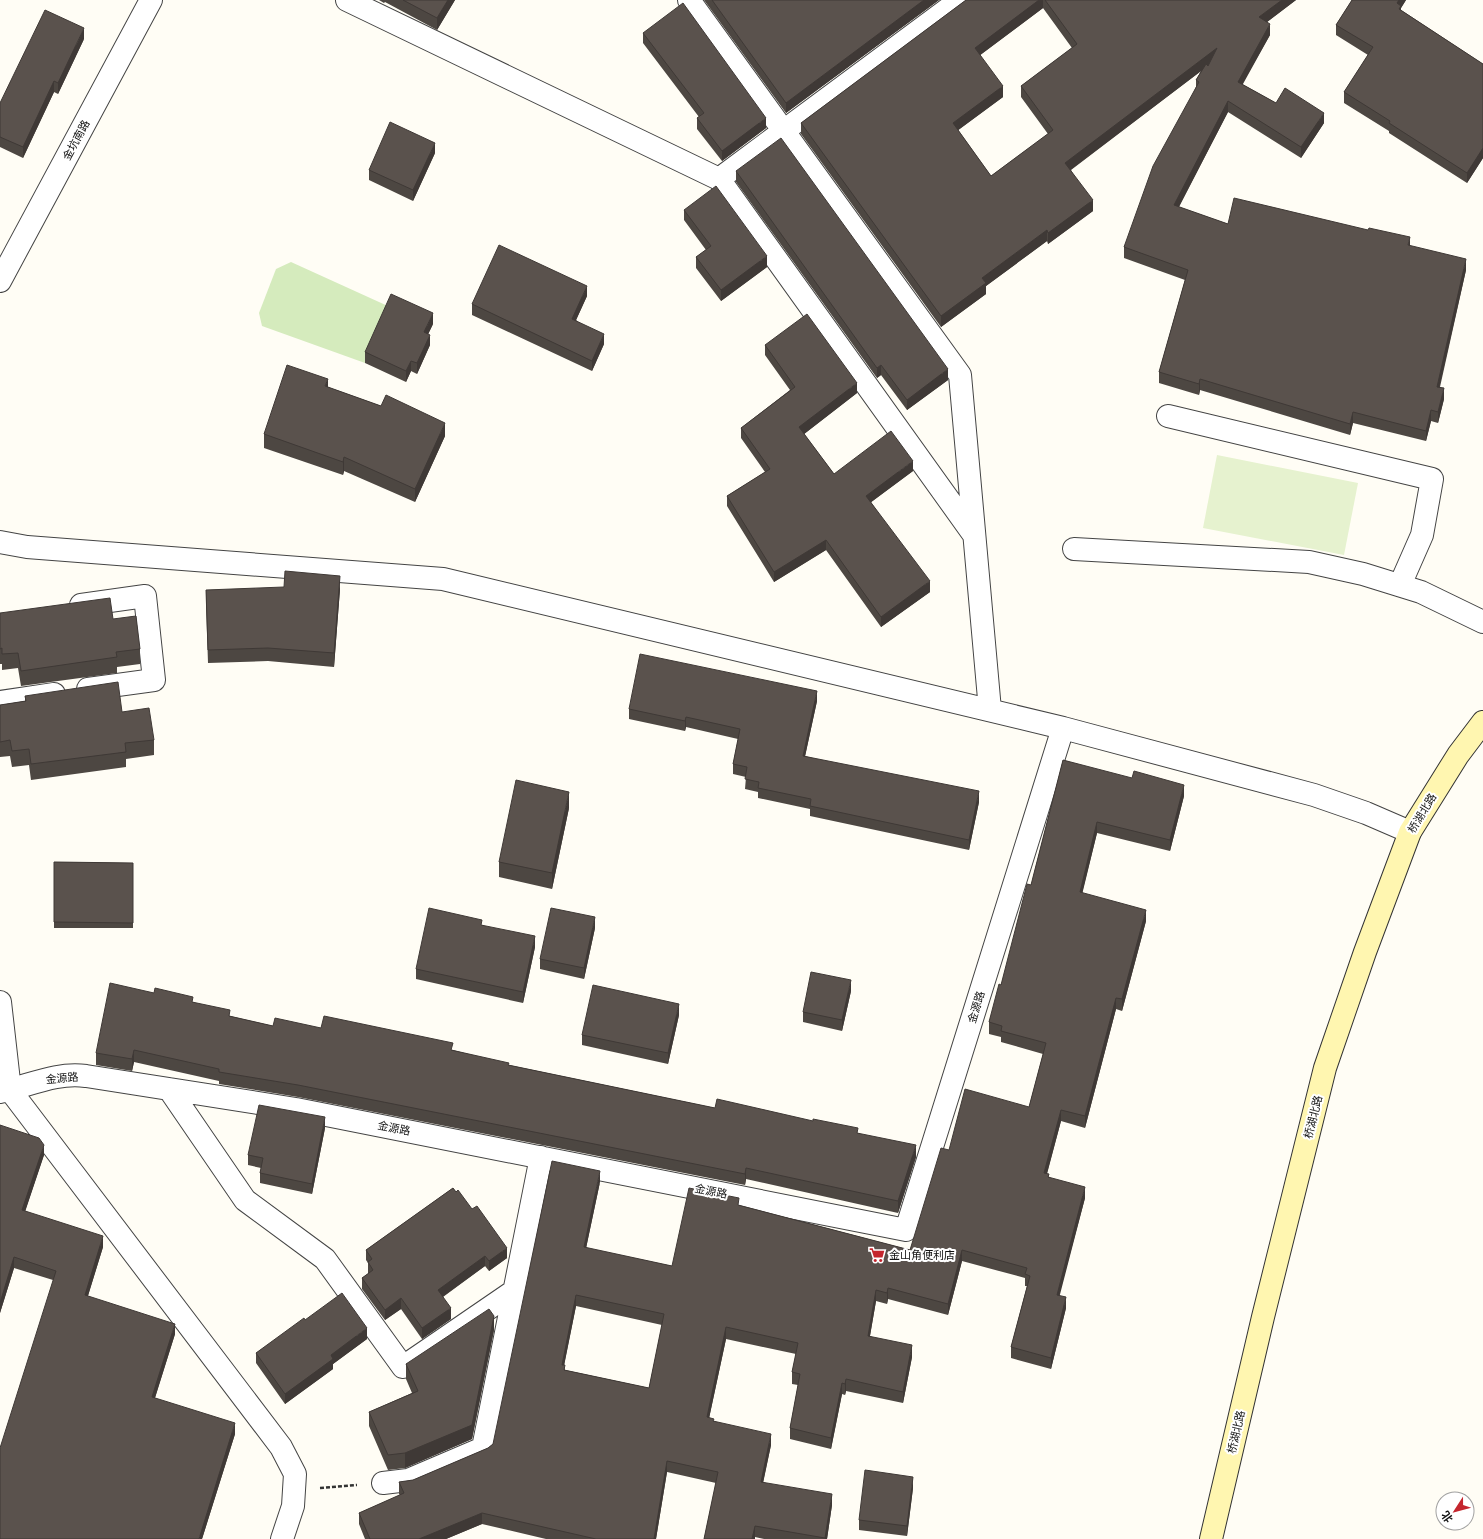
<svg xmlns="http://www.w3.org/2000/svg" width="1483" height="1539" font-family="'Source Serif 4','Noto Sans SC',serif">
	<style>
		.green { fill: #d5ebbd }
		.pitch { fill: #e6f2cf }
		.lines { fill: none; stroke-linecap: round; stroke-linejoin: round }
		.street-casing { stroke: #444; stroke-width: 24 }
		.secondary-casing { stroke: #333; stroke-width: 24 }
		.path { stroke: #333; stroke-width: 2.5; stroke-dasharray: 4 2; stroke-linecap: butt }
		.street { stroke: #fff; stroke-width: 22 }
		.secondary { stroke: #fff6b0; stroke-width: 22 }
		.wall { fill: #4d4742; fill-rule: evenodd }
		.shaded-wall { fill: #3f3936 }
		.building { fill: #5a524d; stroke: #3f3936; fill-rule: evenodd }
		.labels { text-anchor: middle; stroke-width: 4; stroke-linejoin: round; paint-order: stroke }
		.street-label { font-size: 11px; fill: #111; stroke: #fff }
		.poi-label { font-size: 11px; fill: #111; stroke: #fff; text-anchor: start }
	</style>
	<rect width="100%" height="100%" fill="#fffdf5"/>
	<path class="green" d="M291,262l99,45 -25,56 -103,-37 -3,-13 17,-44z"/>
	<path class="pitch" d="M1217,455l141,28 -14,72 -141,-27z"/>
	<g class="lines">
		<defs>
			<path id="street" d="M347,0l372,179 255,356
				M689,0l271,375 30,335
				M719,179l241,-179
				M0,281l151,-281
				M1168,416l264,63 -10,56 -22,50
				M0,542l27,5 416,32 620,149 251,67 52,18 44,19
				M1074,549l235,13 54,12 58,18 62,30
				M81,605l64,-9 9,84 -66,9
				M0,702l54,-8
				M0,1002l10,88 271,357 14,27 -2,32 -11,33
				M169,1089l76,111 80,59 78,108 111,-76
				M0,1092c29,-6 55,-20 86,-16l210,33 610,121 157,-502
				M383,1483l25,-3 75,-32 58,-291"/>
			<path id="secondary" d="M1211,1539l52,-222 62,-249 40,-116 45,-120 48,-77 25,-33"/>
		</defs>
		<use href="#street" class="street-casing"/>
		<use href="#secondary" class="secondary-casing"/>
		<path class="path" d="M320,1488l37,-3"/>
		<use href="#street" class="street"/>
		<use href="#secondary" class="secondary"/>
	</g>
	<path class="wall" d="M379,0h76l-18,30 -52,-28 -1,1z
		M704,0h235l-153,113z
		M966,0h330l-29,22 3,13 -28,49 34,19 48,20 -23,35 -73,-46 -49,95 49,17 182,22 56,24 -26,117 4,12 -6,24 -7,-2 -5,20 -73,-18 -3,12 -150,-45 -1,5 -40,-12v-11l26,-92 -61,-22v-11l72,-160v-7l5,-9 -130,99 22,41 -45,33 -1,-3 -61,45v8l-45,33 -140,-193v-11zM1043,8l29,40 -51,38v11l27,37 -57,42 -33,-46 45,-33 -23,-42z
		M1352,0h54l-5,8v2l82,54v94l-16,25 -78,-50v-2l-45,-28v-11l24,-37 -32,-20v-10z
		M643,33l123,95 -44,33 -25,-32v-11l2,-1 -56,-74z
		M84,39l-26,55 -4,-2 -31,66 -23,-11v-44z
		M435,153l-22,48 -44,-21v-10z
		M736,171l212,209 -41,30 -26,-35 -4,3 -141,-196z
		M684,210l83,57 -46,34 -25,-33v-11l10,-7 -22,-30z
		M587,296l-11,24 28,24 -12,27 -120,-56v-11z
		M433,324l-5,10 2,11 -13,29 -6,-3 -5,11 -41,-19v-11z
		M765,345l92,48 -53,41 30,40 79,-3 -42,31 59,90 -49,35 -55,-77 -52,32 -47,-76v-10l38,-24 -24,-34v-10l49,-38 -25,-35z
		M328,387l53,19 64,30 -30,66 -71,-31 -1,4 -79,-27v-14z
		M340,589l-6,78 -66,-6 -60,2 -2,-60v-13z
		M0,613l113,6 27,30v15l-23,3v6l-96,13 -3,-18 -16,2v-6h-2z
		M25,696l97,16 32,28v15l-28,4v8l-95,13 -2,-15 -17,2 -2,-11 -10,1v-52l25,-4z
		M817,701l-12,55 174,46 -10,48 -159,-34v-7l-52,-11v-6l-13,-3 1,-12 -13,-3v-10l5,-25 -52,-12 -1,4 -56,-12v-10z
		M1063,760l121,36 -14,55 -73,-18 -15,60 64,28 -24,90 -6,-2 -31,119 -24,-7 -14,53 2,3 36,21 -26,97 7,13 -15,61 -40,-11v-11l16,-61h-2v-8l-63,-17 -14,54 -60,-16 -1,5 -11,-3 -6,35 42,21 -9,46 -57,-12 -1,4 -3,-1 -11,55 -41,-10v-11l8,-43 -6,-1v-12l4,-18 -70,-15 -17,79 5,3 57,24 -8,37 69,23 -5,34h-63l-9,-2v2h-51l12,-56 -49,-11 -11,67h-110l-64,-15 -36,15h-81l-6,-15v-11l41,-18 -1,-1v-12l14,-2 75,-32 5,-4 107,-262 -14,66 86,18 67,-61 171,45 39,-100 80,-43 14,-53 -42,-12v-5l-12,-3v-12l12,-37 30,-100zM576,1306l86,19 -13,63 -84,-18 -1,-5z
		M569,808l-17,81 -53,-12v-15z
		M54,862l79,1v65h-79z
		M482,925l53,22 -12,56 -107,-24v-10z
		M595,928l-11,51 -44,-10v-10z
		M851,991l-9,40 -39,-9v-10z
		M193,1002l37,14 43,10 48,2 132,22 56,15 206,43 143,25 58,24 -18,56 -152,-34 -1,6 -447,-88 -79,-13v-3l-85,-19 -2,9 -36,-6v-12z
		M679,1015l-11,49 -86,-19v-10z
		M0,1125l44,30 -19,56 78,36 -15,49 87,38 -20,64 80,36 -33,105 -149,-259 -39,-12 -14,45z
		M325,1128l-13,66 -52,-11v-10l1,-5 -13,-3v-10z
		M453,1188l54,70 -18,13 -4,-5 -42,31 8,22 -29,20 -21,-30 -16,11 -23,-31v-11l6,-4v-11l-2,-3v-10z
		M305,1320l62,19 -34,25v5l-48,35 -29,-41v-10z
		M494,1330l-22,109 -67,29 -17,2 -19,-44v-14l43,-19 -6,-14v-15z
		M913,1488l-6,48 -48,-6v-10z"/>
	<path class="shaded-wall" d="M448,0h7l-18,30v-12z
		M924,0h15l-153,113v-10z
		M1039,0h4v8l-68,51v-11z
		M1282,0h14l-37,28v-11z
		M1399,0h7l-5,8v8l-4,-13z
		M1270,24v11l-32,58v-11z
		M84,28v11l-26,55v-11z
		M1217,48v11l-152,115v-11z
		M54,81v11l-31,66v-11z
		M1003,86v11l-50,37v-11z
		M1228,101v11l-54,104v-11z
		M1324,113v10l-23,35v-11z
		M766,118v10l-44,33v-10z
		M435,143v10l-22,48v-11z
		M1483,148v10l-16,25v-10z
		M1093,200v11l-45,33v-11z
		M1047,230v11l-61,45v8l-45,33v-11l41,-38z
		M1410,237v11l-2,-3z
		M767,256v11l-46,34v-11z
		M1466,259v11l-29,127v-10z
		M587,286v10l-15,33v-10z
		M433,313v11l-9,19v-11z
		M604,334v10l-12,27v-10z
		M430,335v10l-13,29v-11z
		M411,361v10l-5,11v-11z
		M881,365v10l-4,3v-10z
		M948,369v11l-41,30v-10z
		M328,379v14l-3,-7z
		M1200,379v11l-1,5v-11z
		M857,383v10l-58,45v-11z
		M1444,388v11l-6,24v-11z
		M1431,410v11l-5,20v-10z
		M1353,412v11l-3,12v-11z
		M445,423v13l-30,66v-13z
		M344,457v14l-1,4v-13z
		M913,461v10l-47,35v-10z
		M826,540v10l-52,32v-10z
		M340,576v13l-6,78v-14z
		M930,581v11l-49,35v-10z
		M817,691v10l-14,65v-10z
		M686,717v10l-1,4v-10z
		M1184,785v11l-14,55v-11z
		M979,791v11l-10,48v-10z
		M569,792v16l-17,81v-16z
		M1097,822v11l-17,70v-11z
		M1146,910v11l-24,90v-12z
		M595,917v11l-11,51v-11z
		M535,936v11l-12,56v-11z
		M851,980v11l-9,40v-11z
		M1116,998v11l-31,119v-12z
		M679,1004v11l-11,49v-11z
		M134,1050v12l-2,9v-12z
		M1061,1110v11l-17,63v-11z
		M325,1117v11l-13,66v-10z
		M44,1145v10l-22,66v-11z
		M916,1145v12l-18,56v-12z
		M746,1168v11l-1,6v-11z
		M600,1171v11l-16,76v-11z
		M1085,1187v11l-28,108v-11z
		M103,1236v11l-18,58v-10z
		M507,1248v10l-18,13v-10z
		M962,1250v11l-14,54v-11z
		M485,1256v10l-47,34v-10z
		M14,1257v11l-14,45v-10z
		M888,1288v11l-1,5v-11z
		M876,1290v11l-8,46v-11z
		M576,1295v11l-14,70v-11z
		M1066,1297v11l-15,61v-11z
		M401,1298v11l-16,11v-10z
		M451,1308v11l-29,20v-11z
		M494,1316v14l-22,109 -67,29v-15z
		M175,1324v10l-23,73v-10z
		M726,1327v12l-19,89v-11z
		M367,1328v11l-34,25v5l-48,35v-10l46,-39z
		M912,1345v12l-9,46v-11z
		M846,1379v12l-1,4v-11z
		M842,1383v11l-11,55v-11z
		M235,1423v11l-33,105h-3z
		M771,1434v11l-10,48v-11z
		M667,1461v11l-11,67h-2z
		M913,1477v11l-6,48v-10z
		M832,1494v11l-5,34h-2z
		M482,1513v11l-36,15h-27z
		M755,1526v13h-3z"/>
	<path class="building" d="M403,0h45l-11,18z
		M712,0h212l-138,103z
		M966,0h73l-64,48 28,38 -50,37 38,53 62,-46 -32,-44 56,-42 -32,-44h237l-23,17 11,7 -32,58 38,21 9,-15 39,25 -23,34 -73,-46 -54,104 54,19 6,-26 134,32 1,-2 41,9 -2,8 58,14 -29,128 7,1 -6,24 -7,-2 -5,21 -73,-19 -3,12 -150,-45 -1,5 -40,-12 29,-102 -64,-23 29,-81 46,-84 -3,-2 10,-16 2,2 9,-18 -152,115 28,37 -45,33 -1,-3 -65,48 4,5 -45,33 -140,-193z
		M1352,0h47l-2,3 4,3 -2,3 84,55v84l-16,25 -78,-50 1,-2 -46,-29 29,-45 -37,-22z
		M683,3l83,115 -44,33 -25,-33 7,-5 -61,-80z
		M45,10l39,18 -26,55 -4,-2 -31,66 -23,-10v-34z
		M390,122l45,21 -22,47 -44,-20z
		M781,138l167,231 -41,31 -26,-35 -4,3 -141,-197z
		M716,186l51,70 -46,34 -25,-33 15,-11 -27,-36z
		M499,245l88,41 -15,33 32,15 -12,27 -120,-57z
		M391,294l42,19 -9,19 6,3 -13,28 -6,-2 -5,10 -41,-19z
		M807,314l50,69 -58,44 35,47 57,-43 22,30 -47,35 64,85 -49,36 -55,-77 -52,32 -47,-76 43,-27 -29,-41 54,-41 -30,-42z
		M287,365l41,14 -3,7 56,20 5,-11 59,28 -30,66 -71,-32 -1,5 -79,-28z
		M285,571l55,5 -6,77 -66,-5 -60,2 -2,-60 78,-3z
		M110,598l3,21 23,-3 4,33 -24,3 1,5 -96,14 -3,-18 -16,1v-6l-2,1v-36z
		M640,654l177,37 -14,65 176,35 -10,49 -159,-34 1,-7 -53,-11 1,-6 -14,-3 2,-12 -14,-3 7,-35 -54,-12 -1,4 -56,-12z
		M118,682l4,30 27,-4 5,32 -29,3 1,9 -95,12 -2,-15 -17,2 -2,-11 -10,2v-37l26,-4 -1,-5z
		M1063,760l69,18 2,-7 50,14 -14,55 -73,-18 -17,70 66,18 -24,89 -6,-1 -31,118 -24,-6 -17,63 5,1 -1,3 37,10 -28,108 9,2 -15,61 -40,-11 19,-71 -5,-2 2,-6 -65,-18 -14,54 -60,-16 -1,5 -11,-3 -8,46 44,9 -9,47 -57,-13 -1,5 -3,-1 -11,55 -41,-10 10,-54 -8,-2 6,-29 -72,-16 -19,90 7,2 -1,2 58,13 -10,48 71,12 -7,44 -70,-12 -3,13h-48l14,-67 -51,-11 -13,78h-58l-114,-26 -63,26h-49l-11,-26 45,-20 -5,-11 14,-2 75,-32 5,-4 59,-283 48,10 -16,76 88,19 17,-78 50,10 -1,7 172,45 31,-102 8,2 16,-61 64,18 17,-64 -45,-12 1,-5 -13,-4 10,-38 2,1 26,-101 4,1zM576,1295l88,19 -15,74 -85,-18 1,-5h-3z
		M516,780l53,12 -17,81 -53,-11z
		M54,862l79,1v60l-79,-1z
		M429,908l53,12 -1,5 54,11 -12,56 -107,-23z
		M551,908l44,9 -11,51 -44,-9z
		M811,972l40,8 -9,40 -39,-8z
		M110,983l44,10 1,-5 38,9 -1,5 38,8 -1,6 44,10 2,-8 46,10 3,-12 129,27 -2,7 58,13 -1,2 207,43 2,-9 96,22v-2l45,9 -1,5 59,12 -18,56 -152,-33 -1,6 -447,-89 -79,-13v-3l-85,-19 -2,9 -36,-6z
		M593,985l86,19 -11,49 -86,-18z
		M259,1105l66,12 -13,67 -52,-11 3,-15 -15,-3z
		M0,1125l39,13 5,7 -22,65 81,26 -18,59 90,29 -23,73 83,26 -36,116h-199v-91l56,-177 -42,-14 -14,46z
		M453,1188l3,4 2,-2 14,19 5,-3 30,42 -18,13 -4,-5 -47,34 13,18 -29,20 -21,-30 -16,12 -23,-32 11,-8 -5,-8 4,-3 -6,-9z
		M342,1293l25,35 -36,27 2,4 -48,35 -29,-41 48,-35 1,2z
		M489,1309l5,7 -22,109 -67,28 -17,2 -19,-43 49,-21 -12,-27z
		M865,1470l48,7 -6,49 -48,-6z"/>
	<defs>
		<symbol id="supermarket-bare" viewBox="-9 -9 18 18"><path d="M-6-5.5h2.5l.6 2H6L4.5 2H-2.5L-4.4-4H-6ZM-1.5 3.2a1.3 1.3 0 1 0 .1 0ZM3 3.2a1.3 1.3 0 1 0 .1 0Z" fill="#c4262e" stroke="#fff" stroke-width="2.5" paint-order="stroke"/></symbol>
	</defs>
	<g fill-rule="evenodd">
		<use href="#supermarket-bare" x="866" y="1244" width="22" height="22"/>
	</g>
	<g class="labels">
		<g class="street-label">
			<text transform="translate(76 140) rotate(-62)" y="4">金坑南路</text>
			<text transform="translate(1422 813) rotate(-59)" y="4">桥湖北路</text>
			<text transform="translate(976 1007) rotate(-73)" y="4">金源路</text>
			<text transform="translate(62 1078) rotate(-5)" y="4">金源路</text>
			<text transform="translate(1313 1117) rotate(-76)" y="4">桥湖北路</text>
			<text transform="translate(394 1128) rotate(11)" y="4">金源路</text>
			<text transform="translate(711 1191) rotate(11)" y="4">金源路</text>
			<text transform="translate(1236 1432) rotate(-77)" y="4">桥湖北路</text>
		</g>
		<g class="poi-label">
			<text x="889" y="1259">金山角便利店</text>
		</g>
	</g>
	<g transform="translate(1455 1511) rotate(234)"><circle r="19" fill="#ffffff" stroke="#a0a0a0"/>
	<path d="M0-3L7 15L0 10L-7 15Z" fill="#c4262e"/>
	<text y="-6" font-size="11" font-weight="bold" text-anchor="middle" fill="#111111">北</text>
	</g>
</svg>
